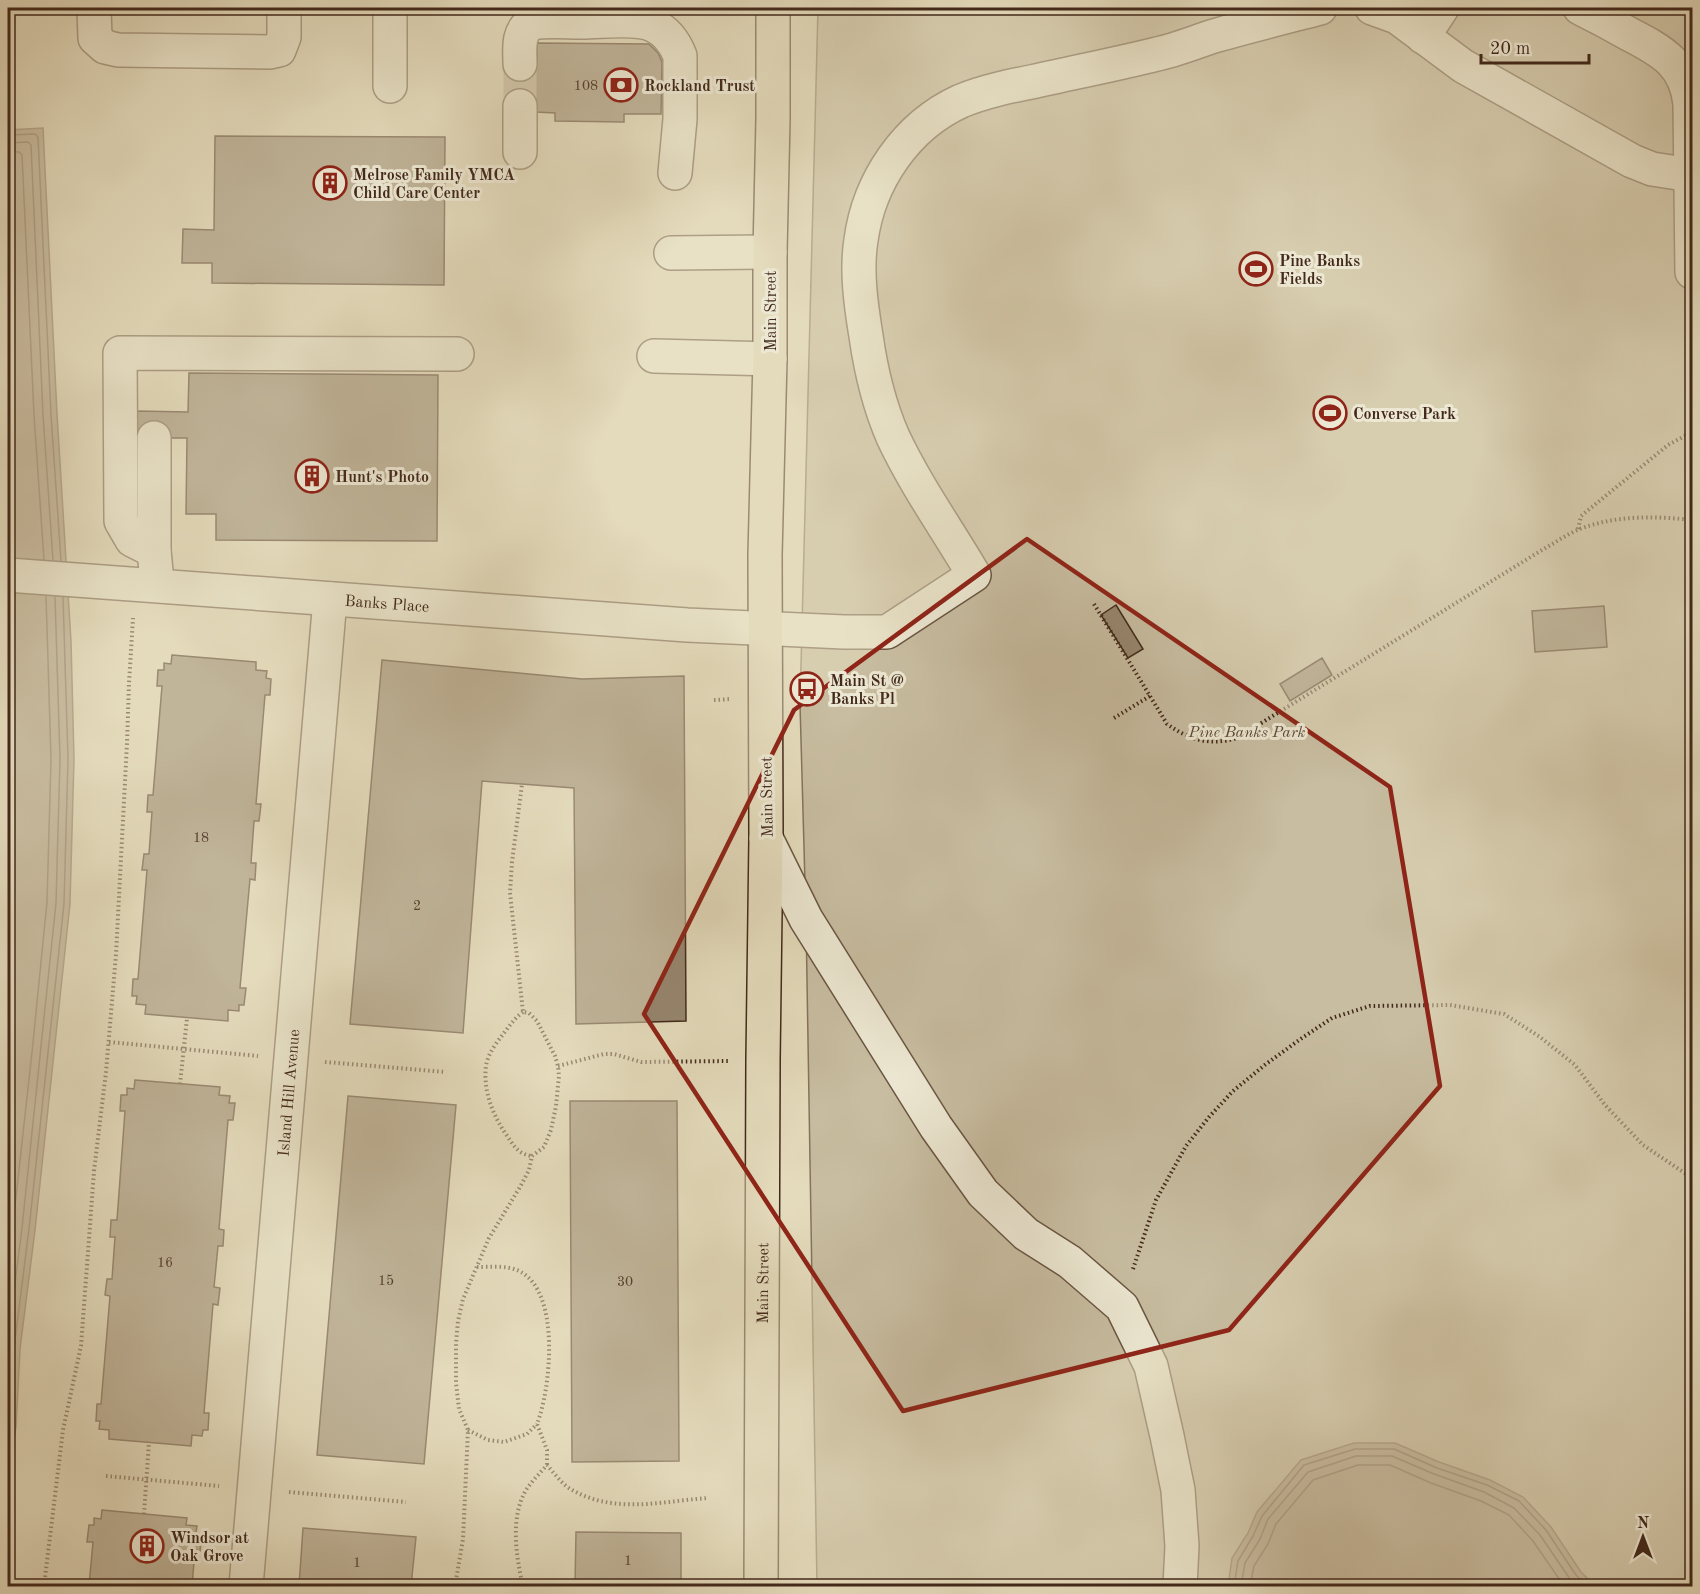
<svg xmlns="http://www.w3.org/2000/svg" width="1700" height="1594" font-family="'Old Standard TT',serif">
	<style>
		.green { fill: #c8bda1; stroke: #85735e; stroke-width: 1.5 }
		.water { fill: #ad9e85; stroke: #826f5b; stroke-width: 1.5 }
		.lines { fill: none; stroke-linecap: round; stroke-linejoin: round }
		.shore { stroke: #786450; stroke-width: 1.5 }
		.building { fill: #96866f; stroke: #42291b; stroke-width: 1.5 }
		.minor-tunnel { stroke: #c4b79c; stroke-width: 33; stroke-dasharray: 33 16; stroke-linecap: butt }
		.minor-casing { stroke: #6a5643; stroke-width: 36 }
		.major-casing { stroke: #42291b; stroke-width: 36 }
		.path { stroke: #42291b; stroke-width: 4; stroke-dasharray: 1.5 3; stroke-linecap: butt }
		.minor { stroke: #ede8d3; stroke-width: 33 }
		.major { stroke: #e4dbbc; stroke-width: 33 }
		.marked { fill: none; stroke: #8f2418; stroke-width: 4.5; stroke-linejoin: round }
		.labels { text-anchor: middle; stroke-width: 6; stroke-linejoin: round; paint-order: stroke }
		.number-label { font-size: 14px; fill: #574030 }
		.poi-label { font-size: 16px; font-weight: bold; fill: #42291b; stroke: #ede8d3; text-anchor: start }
		.street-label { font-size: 16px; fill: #42291b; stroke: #ede8d3 }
		.park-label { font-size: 16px; font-style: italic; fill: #5d4736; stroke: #ede8d3 }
	</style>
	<rect width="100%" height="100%" fill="#e4dbbc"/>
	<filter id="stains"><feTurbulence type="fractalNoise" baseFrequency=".00333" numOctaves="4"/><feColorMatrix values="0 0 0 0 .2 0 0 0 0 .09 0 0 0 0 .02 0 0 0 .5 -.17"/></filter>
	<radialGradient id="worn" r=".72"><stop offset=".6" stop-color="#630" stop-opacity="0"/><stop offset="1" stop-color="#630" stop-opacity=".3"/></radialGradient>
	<path class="green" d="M818,8h874v1578h-875l-11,-667 -6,-215z"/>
	<path class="water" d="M43,128l14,286 14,227 3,118 -4,145 -35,326 -15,119 -4,78 -8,49v-602l2,-38 -1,-322 -1,-29v-355z
		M1354,1443h41l44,19 51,18 33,17 28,30 30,45 14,14h-367l4,-28 16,-25 9,-21 44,-52z"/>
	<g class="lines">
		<path class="shore" d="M8,135l27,-1 3,3 13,278 10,146
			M8,143l20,-1 3,3 12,270 10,145
			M8,152h11l3,3 12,260 10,145
			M8,1269l25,-226 14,-141 4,-143 -5,-163
			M8,1338l14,-110 34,-325 4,-144 -5,-162
			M8,1440l2,-14 4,-78 15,-119 35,-325 4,-145 -5,-162
			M1234,1586l4,-25 15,-25 9,-20 42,-51 51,-16h39l43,19 50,17 32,16 27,29 30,45 11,11
			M1241,1586l4,-23 15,-24 8,-20 40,-47 48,-16h36l42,18 50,18 30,16 26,27 30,44 6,7
			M1250,1586l4,-20 14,-22 8,-20 37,-44 45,-15h32l41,18 50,18 28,14 24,26 31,45"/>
	</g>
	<path class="building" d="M537,43l112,1 9,9 4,9 -1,52h-37v8l-69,-1v-8l-19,-1 -25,-6v-42h26z
		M215,136l230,1 -1,148 -232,-2v-20h-30l1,-34 31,1z
		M189,373l249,2 -1,166 -221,-1v-26h-30l1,-76h-51v-27l52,1z
		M1116,605l27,44 -15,9 -27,-43z
		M1604,606l3,41 -72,5 -3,-41z
		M172,655l84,7v8l11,1 -1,7 5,1 -1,16h-5l-9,109h5l-2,17h-5l-3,42h5l-1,17 -5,-1 -10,109h6l-2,17h-5v6l-11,-1v11l-83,-7 1,-9 -10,-1 1,-8h-5l1,-17h5l9,-109h-5l2,-16h5l3,-42h-5l1,-17h5l9,-109h-5l1,-16h6v-7l7,1z
		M1322,658l10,17 -42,26 -10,-17z
		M382,660l200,19 102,-3 2,345 -110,3 -2,-236 -92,-7 -19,252 -113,-9z
		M135,1080l85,7 -1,8 11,1 -1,7h6l-2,17h-5l-9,109 5,1 -1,16h-5l-4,41 6,1 -2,17 -5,-1 -9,109h5l-1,17h-5l-1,6 -10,-1 -1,11 -82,-7v-9l-10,-1 1,-8h-4l1,-17h4l9,-108 -5,-1 2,-16h5l3,-42h-5l1,-17h6l8,-109h-5l1,-16h6v-7l7,1z
		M348,1096l108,9 -32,359 -107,-9z
		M570,1101h107l2,360 -107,1z
		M102,1510l85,8 -1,7 11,1 -1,7 6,1 -2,17 -5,-1 -3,36h-103l4,-44h-6l2,-17h5v-7l7,1z
		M303,1528l113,9 -5,49h-112z
		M576,1532l105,1v53h-106z"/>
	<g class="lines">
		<path class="minor-tunnel" d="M520,64v42"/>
		<defs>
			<g id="minor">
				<path d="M94,8l1,30 10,9 13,3 152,2 9,-2 5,-13v-29"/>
				<path d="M390,8v78"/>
				<path d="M1372,8l25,9 66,49 169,95 20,8 39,6"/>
				<path d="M1580,8c16,8 33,17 49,26 33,17 57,30 61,70l2,168"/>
				<path d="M1423,37l19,-29"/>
				<path d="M520,64c0,-15 -3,-31 11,-41 17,-3 35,-1 52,-1 19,0 53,-5 70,3 13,6 22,18 27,31v63l-5,54"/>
				<path d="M520,106v46"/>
				<path d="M671,253l99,-1"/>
				<path d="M654,356l116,3"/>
				<path d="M154,438v113l2,20"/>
				<path d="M154,551l-22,-11 -11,-19 -1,-168 337,1"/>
				<path id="s1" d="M8,575l679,50 157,7h43l87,-57c-27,-46 -58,-89 -81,-138 -14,-32 -22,-66 -27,-101 -5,-31 -10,-65 -5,-96 8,-59 45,-114 100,-139 24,-10 50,-15 75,-20 40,-9 81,-17 121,-27 19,-4 38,-12 57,-18 35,-10 71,-19 106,-28"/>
				<path d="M766,838l40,81 130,208 47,66 43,41 44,28 52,45 29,59 16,70 11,54 4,56 -2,40"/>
				<path id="s2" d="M246,1586l84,-987"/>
			</g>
			<g id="major">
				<path id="s3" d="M761,1586l2,-526 3,-222 -1,-283 5,-196v-107l3,-133v-111"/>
			</g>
		</defs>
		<use href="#minor" class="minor-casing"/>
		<use href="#major" class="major-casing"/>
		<path class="path" d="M1578,529l3,-13 87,-71 24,-13
			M1094,604l73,120c22,16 44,22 70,14l305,-188c13,-7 25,-16 38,-21 36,-14 75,-13 112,-9
			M799,697h15
			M714,700l17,-1
			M1114,718l36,-22
			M523,1012c-8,6 -13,13 -19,21 -7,9 -16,20 -18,33 -3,24 6,47 19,67 8,11 12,21 27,23
			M109,1042l149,14
			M325,1062l121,10
			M558,1066l46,-12h10l27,8 88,-1
			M180,1084l7,-66
			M477,1267c13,0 30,-2 42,4 42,20 32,117 18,153l10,26v15
			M1133,1269l23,-69 30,-54 23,-29 24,-26 33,-27 36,-26 30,-20 38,-12 80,-1 54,9 36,23 35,28 30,40 38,40 49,33
			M468,1430l20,10 16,2 23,-8 10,-10
			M106,1476l113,10
			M289,1492l117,10
			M144,1514l5,-72
			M44,1586l19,-156 18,-84 13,-175 12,-99 10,-118 11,-211 2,-60 4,-65
			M455,1586l8,-47 5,-109 -9,-21 -3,-26v-40l2,-22 5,-22 26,-61 31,-51 9,-17 3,-14 12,-9 7,-17 5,-24 3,-30 -1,-10 -3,-10 -18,-35 -8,-8 -6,-1 -13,-119 2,-31 10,-78
			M523,1586c-7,-29 -13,-69 3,-96 6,-9 14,-17 21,-25 8,9 16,21 27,26 42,23 90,10 134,7"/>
		<use href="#minor" class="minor"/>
		<use href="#major" class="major"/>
	</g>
	<path d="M0 0H1700V1594H0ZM1027,539l363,248 50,299 -211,244 -326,81 -259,-397 150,-304z" fill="#e4dbbc" fill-opacity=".55" fill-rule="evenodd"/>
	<path class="marked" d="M1027,539l363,248 50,299 -211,244 -326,81 -259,-397 150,-304z"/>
	<defs>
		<symbol id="bank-ring" viewBox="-11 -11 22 22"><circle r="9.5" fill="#ede8d3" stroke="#8f2418" stroke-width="1.5"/><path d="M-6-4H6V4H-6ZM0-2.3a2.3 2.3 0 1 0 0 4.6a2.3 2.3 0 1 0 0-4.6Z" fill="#8f2418"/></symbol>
		<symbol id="building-ring" viewBox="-11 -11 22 22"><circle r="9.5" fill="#ede8d3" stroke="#8f2418" stroke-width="1.5"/><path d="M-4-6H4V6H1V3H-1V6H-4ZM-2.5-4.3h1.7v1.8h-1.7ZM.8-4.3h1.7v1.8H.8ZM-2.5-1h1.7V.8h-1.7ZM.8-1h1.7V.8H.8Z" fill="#8f2418"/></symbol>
		<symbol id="stadium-ring" viewBox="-11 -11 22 22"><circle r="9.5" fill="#ede8d3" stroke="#8f2418" stroke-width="1.5"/><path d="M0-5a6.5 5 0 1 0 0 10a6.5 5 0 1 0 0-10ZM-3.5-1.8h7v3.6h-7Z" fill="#8f2418"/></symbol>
		<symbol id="bus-ring" viewBox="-11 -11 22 22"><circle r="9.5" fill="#ede8d3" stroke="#8f2418" stroke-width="1.5"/><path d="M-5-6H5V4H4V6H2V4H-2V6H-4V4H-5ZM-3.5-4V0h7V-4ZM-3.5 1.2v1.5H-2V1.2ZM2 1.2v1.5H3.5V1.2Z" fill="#8f2418"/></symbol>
	</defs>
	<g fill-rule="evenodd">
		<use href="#bank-ring" x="602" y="66" width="38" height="38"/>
		<use href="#building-ring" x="311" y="164" width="38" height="38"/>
		<use href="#stadium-ring" x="1237" y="250" width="38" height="38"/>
		<use href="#stadium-ring" x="1311" y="394" width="38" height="38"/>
		<use href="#building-ring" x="293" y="457" width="38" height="38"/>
		<use href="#bus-ring" x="788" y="670" width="38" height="38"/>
		<use href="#building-ring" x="128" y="1527" width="38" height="38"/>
	</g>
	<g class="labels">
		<g class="number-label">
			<text x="586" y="90">108</text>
			<text x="201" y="842">18</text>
			<text x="417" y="910">2</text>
			<text x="165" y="1267">16</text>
			<text x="386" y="1285">15</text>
			<text x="625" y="1286">30</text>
			<text x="628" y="1565">1</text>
			<text x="357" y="1567">1</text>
		</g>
		<g class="poi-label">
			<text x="644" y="91">Rockland Trust</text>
			<text x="353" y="180">Melrose Family YMCA<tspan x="353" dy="18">Child Care Center</tspan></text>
			<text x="1279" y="266">Pine Banks<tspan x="1279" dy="18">Fields</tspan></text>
			<text x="1353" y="419">Converse Park</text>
			<text x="335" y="482">Hunt's Photo</text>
			<text x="830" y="686">Main St @<tspan x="830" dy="18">Banks Pl</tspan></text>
			<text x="170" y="1543">Windsor at<tspan x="170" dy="18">Oak Grove</tspan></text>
		</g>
		<g class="street-label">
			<text transform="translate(770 311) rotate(-90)" y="6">Main Street</text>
			<text dy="6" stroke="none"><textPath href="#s1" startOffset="380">Banks Place</textPath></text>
			<text transform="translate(766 797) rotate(-91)" y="6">Main Street</text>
			<text dy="6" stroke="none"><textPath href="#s2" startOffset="495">Island Hill Avenue</textPath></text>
			<text dy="6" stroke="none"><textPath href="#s3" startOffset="303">Main Street</textPath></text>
		</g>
		<g class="park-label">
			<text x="1247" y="737">Pine Banks Park</text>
		</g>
	</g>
	<rect width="1700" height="1594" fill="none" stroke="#e4dbbc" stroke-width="30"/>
	<rect x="9" y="9" width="1682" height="1576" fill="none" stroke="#42291b" stroke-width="3"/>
	<rect x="15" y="15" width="1670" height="1564" fill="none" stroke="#42291b" stroke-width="1.5"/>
	<g transform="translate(1643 1537)" stroke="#ede8d3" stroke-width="4.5" paint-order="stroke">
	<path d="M0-4.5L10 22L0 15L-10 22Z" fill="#42291b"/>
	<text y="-9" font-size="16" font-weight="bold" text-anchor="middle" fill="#42291b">N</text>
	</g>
	<path d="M1481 54v9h108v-9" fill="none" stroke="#42291b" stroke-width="3"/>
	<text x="1490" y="54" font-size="18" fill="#42291b" stroke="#ede8d3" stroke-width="4.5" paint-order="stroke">20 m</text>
	<rect width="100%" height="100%" filter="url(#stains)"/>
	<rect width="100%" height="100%" fill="url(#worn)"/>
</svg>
